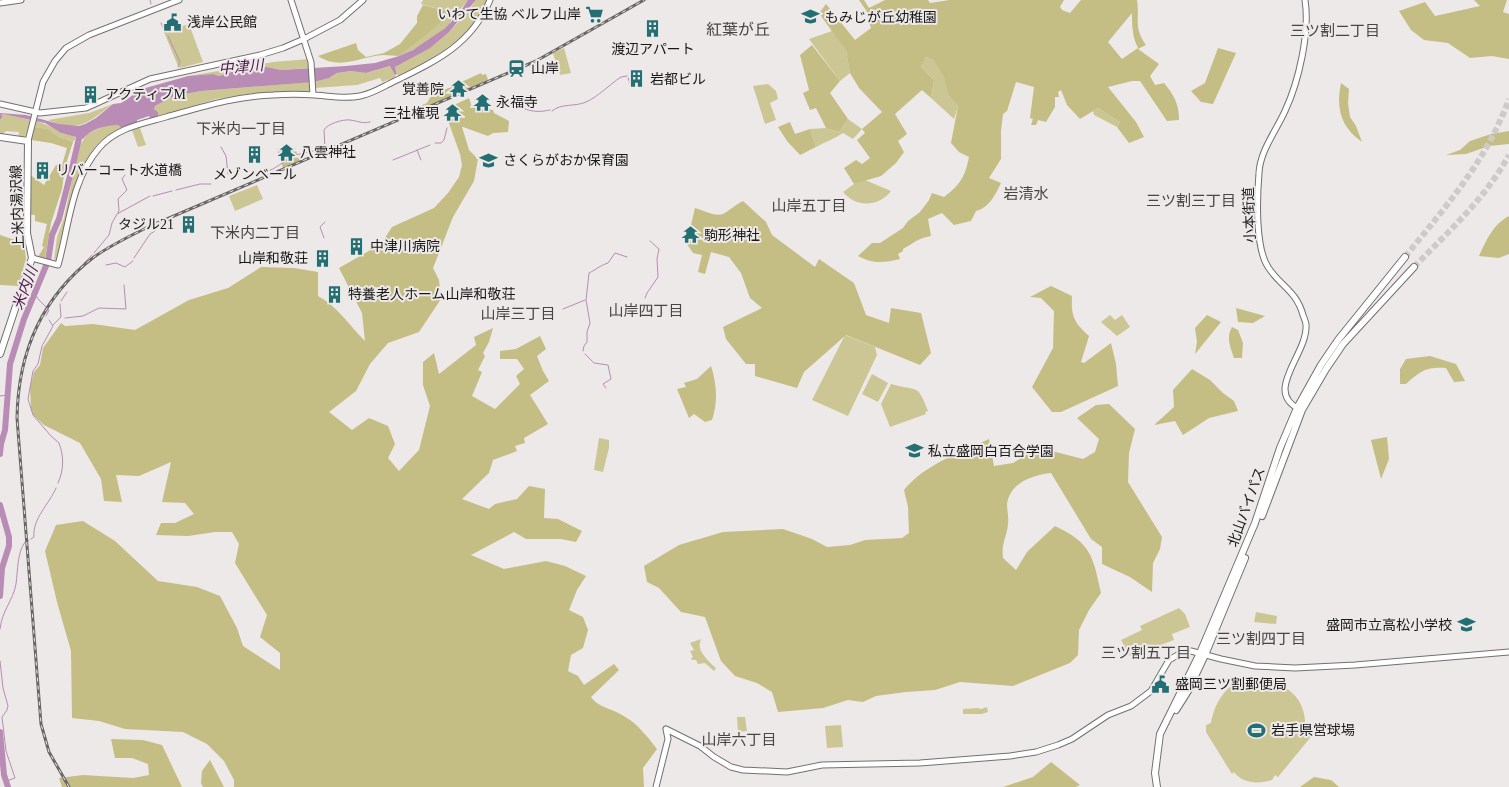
<svg xmlns="http://www.w3.org/2000/svg" width="1509" height="787" font-family="'Times New Roman','Noto Sans JP',serif">
	<style>
		.green { fill: #ccc695 }
		.forest { fill: #c4bd84; fill-rule: evenodd }
		.water { fill: #b88cb4 }
		.lines { fill: none; stroke-linecap: round; stroke-linejoin: round }
		.stream { stroke: #b88cb4; stroke-width: 1 }
		.river { stroke: #b88cb4; stroke-width: 6 }
		.trunk-tunnel { stroke: #cdcac9; stroke-width: 6; stroke-dasharray: 6 3; stroke-linecap: butt }
		.tertiary-casing { stroke: #73706f; stroke-width: 7 }
		.primary-casing { stroke: #73706f; stroke-width: 8 }
		.trunk-casing { stroke: #73706f; stroke-width: 8 }
		.tertiary { stroke: #fff; stroke-width: 5 }
		.primary { stroke: #fff; stroke-width: 6 }
		.trunk { stroke: #fff; stroke-width: 6 }
		.rail-casing { stroke: #686665; stroke-width: 3 }
		.rail { stroke: #ede9e8; stroke-width: 1; stroke-dasharray: 4; stroke-linecap: butt }
		.labels { text-anchor: middle; stroke-width: 4; stroke-linejoin: round; paint-order: stroke }
		.poi-label { font-size: 14px; fill: #191818; stroke: #ede9e8; text-anchor: start }
		.street-label { font-size: 14px; fill: #191818; stroke: #ede9e8 }
		.neighbourhood-label { font-size: 15px; fill: #484544; stroke: #ede9e8 }
		.water-label { font-size: 15px; font-style: italic; fill: #491447; stroke: #ede9e8 }
		.quarter-label { font-size: 16px; fill: #484544; stroke: #ede9e8 }
	</style>
	<rect width="100%" height="100%" fill="#ede9e8"/>
	<path class="green" d="M423,0h45c-4,6 -8,9 -13,14 -3,3 -3,7 -6,10 -13,14 -32,25 -50,32l29,-22 22,-22 -29,-8z
		M476,0h11c-17,39 -52,58 -89,76l-3,-9c34,-19 58,-33 81,-67z
		M189,24l14,38 -23,6 -2,-2 -14,-34z
		M832,31l14,20 4,22 -10,8 -31,-42z
		M564,48l7,25 -11,2 -7,-22z
		M926,57l7,3 12,16 3,19 10,11 -4,13 -23,-21 3,-18 -13,-13z
		M309,59l1,9 -29,2 -14,-3 -17,1 -18,4 -13,4 -6,-2 -25,2 85,-14z
		M391,66l5,11 -14,5 -2,-4 -23,7 -43,3v-6l17,-5 6,-4 14,-2 15,2z
		M311,82l-2,9 -62,3 -31,5 -58,17v-4l-4,-3 1,-3 19,-10 27,-5z
		M768,84l8,7 2,8 -8,4 6,17 -11,4 -12,-38z
		M113,104c-24,17 -33,30 -65,16l41,-7z
		M1098,108l22,14 -3,5 -23,-12 -1,-4z
		M3,114l27,6 -4,15 -5,3h-3l1,-6 -13,-1 -3,3h-3v-14l3,-4 -2,-1z
		M848,119l14,10 -9,10 -10,-6c-9,6 -18,9 -27,14l-6,-18 16,-1 13,4z
		M36,121c9,3 16,6 24,11 5,4 11,2 16,6l-3,4 -14,-5 -11,-8 -14,-2z
		M107,125h11l3,3c-9,5 -18,10 -25,18 -22,26 -30,80 -39,113l-3,1 3,-23 7,-19 15,-71 8,-13z
		M140,128l6,17 -8,2 -6,-17z
		M865,180l26,11c-12,16 -35,17 -48,1l11,-8z
		M257,185l6,14 -28,12 -6,-15z
		M1110,315l5,5 7,-5 8,12 -13,9 -16,-14z
		M845,335l30,12 2,8 -29,61 -36,-16z
		M872,374l16,9 -10,19 -16,-8z
		M891,384c27,8 26,-2 37,27l-3,1 1,2 -36,13 -9,-23z
		M599,438l10,2v8l-6,24 -9,-2z
		M1179,608l6,6 5,13 -18,7 2,6 -44,16 -9,-16 21,-10 -2,-4z
		M1256,612l21,4 -1,8 -22,-2z
		M701,639c-1,3 -2,6 -1,9 1,6 12,17 16,20l-2,3 -9,-8 -7,1 -2,-4h-4l-1,-2 2,-1 -3,-6 4,-1 -4,-7z
		M1269,679c23,9 38,23 36,50l6,2 -1,7 -32,39 -3,-2 -3,5c-14,4 -29,4 -38,-8l-2,2 -26,-42v-7l5,-2c3,-18 14,-39 34,-43 7,-2 16,-1 24,-1z
		M987,707l1,5 -6,2h-19v-5l15,-1 3,1z
		M737,717h8l2,14 -9,1z
		M841,725l2,22 -16,1 -2,-22z"/>
	<path class="forest" d="M859,0h5l5,8 16,-8h43l2,3 20,-3h114l-4,7 2,3 8,3 11,-13h56c3,19 -4,27 9,45l-8,4 21,15 -9,12 5,9 9,-2c10,12 15,21 15,37l-12,1 -27,-40h-8l-24,6 28,35 8,15 -15,6 -12,-16 3,-5 -22,-14 -18,11 -13,-14 -6,-15 -3,2 1,5h-4v10l-9,15 -8,-2 -2,5h-5l2,-6 -3,-1 4,-31 -18,-5 -9,29 -4,3 -2,17v28l-12,19 12,5c-6,12 -11,24 -25,28l-5,10 -17,4 -12,-12 -14,6 3,17c-13,2 -17,7 -28,13v2l-5,3 2,5c-16,4 -27,5 -42,-3l14,-13h8l23,-15 5,-7 12,-9 9,-12 3,-7 12,4c16,-12 21,-20 25,-40l-10,-5 -8,-9 7,-37 -10,-11 -4,-19 -11,-16 -7,-3 -5,10 13,13 -3,18 -9,-8 -27,24 12,20 -9,7 6,11 -8,11 -15,13 -27,8 -10,-16 12,-8 6,4 8,-6 -13,-18 8,-7 -3,-4 20,-17 -23,-24 -9,-15 -4,-22 -25,-35 -1,-4 6,-8 29,36 16,-12 -2,-6 3,-3zM1132,13c0,12 0,23 6,35l-16,11 -14,-17z
		M1474,0h33l-4,12 6,2v45l-17,-3 -22,2 -22,-15 -24,-3 -13,-10 -12,-19 26,-9 10,14 45,-10z
		M423,5l28,7 -23,22 -29,22c-5,0 -11,-1 -15,-1 -23,1 -44,16 -66,1l38,-13 2,7 8,7 18,-4 16,-9 17,-21v-7z
		M812,45l28,36 -10,12 18,26 -9,13 -13,-4 -10,-20 -6,2 -7,-17 6,-3 -9,-35z
		M1218,48l18,5 -23,51 -12,-2 -10,-11 14,-8z
		M481,73l1,2 4,-1 2,6 -64,29 -2,-4 5,-2 4,-7z
		M1341,83l8,6 -1,14 2,14 6,9 6,16c-22,-15 -26,-35 -21,-59z
		M469,98l3,9 21,3 1,3 15,8 -1,11 -15,1 -5,3 -25,-9h-1l7,23 9,9 -4,22 -21,36 -20,51 6,12 2,19 -22,33 -31,11 -18,21 -14,27 -27,21 23,18 17,-12 19,8 7,18 -7,14 11,13 20,-21 11,-44 -7,-21v-23l11,-9 5,21 37,-29 -2,-8 19,-9 -4,14 -6,11 2,3 -7,14 4,2 -10,24 23,13 25,-25 -4,-8 8,-7 -7,-10h-17v-8l16,-2 24,-13 6,13 -9,7 6,15 6,10 -19,14 18,29 -24,14 1,5 -10,3 2,5 -24,9 -4,13 -27,26 27,10 6,-5 22,-5 12,-13 16,3 -1,29 14,1 24,12 -6,11 -15,-3h-35l-12,-7 -43,23 33,14 42,-8 19,5 21,10 -9,14 -8,20 14,7 5,13 -5,18 -12,7 -3,16 10,5 6,9 30,-21 5,6 -28,27c8,11 20,11 31,18 15,8 25,21 35,34l-14,19 1,19h-410v-7l-10,-19 -17,-17 -24,-12 -58,-3 -26,-8 -27,-3 -1,-67 -14,-49 -12,-51 11,-26 27,-4 32,20 43,40 39,6 23,9 17,32 6,18 37,24v-17l-20,-16 7,-22 -32,-52 4,-19 -7,-12h-17l-27,4 -32,-1 5,-12h14l19,-9 -9,-11 -23,-1 9,-40 -32,14 -23,-1 6,27 -18,-1 -3,-22 -21,-36 -36,-18 -10,-9 -3,-7 -1,-22 4,-15 6,-7 3,-17 18,-25 4,3 28,-2 42,6 54,-30 39,-12 33,-21 33,1 24,4v24c18,9 32,30 47,45l-3,-28 -23,-45 42,-24 11,-17 42,-19 14,-15 11,-16 3,-12 -2,-11 -14,-39 8,-10z
		M790,122l5,12 15,-5 6,18 -16,8 -13,-14 -9,-14z
		M34,127l14,2 11,8 14,5 -8,25 -3,22 -11,34 -6,35 -7,-1 6,-10 -2,-1 5,-22 -12,-3v-6h-5l-1,-41 15,11 12,-20h6l5,-17 -16,-5 -20,-3z
		M1509,131v13l-20,2 -23,8 -20,1 14,-5 10,-9 21,-7z
		M284,147l1,8 4,-2 -1,-3 7,-2 5,13 -17,7 -6,-19z
		M743,201l23,21 6,13 43,32 4,-8 35,24 12,32 23,8 2,-15 30,5 10,40 -11,12 -74,-30 -42,37 -7,16 -42,-12v-12h-9l-20,-25 -3,-12 39,-19 -12,-10 -9,-25 -12,-16 -18,-5 -6,22 -7,-2 4,-17 -9,-2 -10,-15 8,-13 4,-17c8,2 20,9 28,6 6,-3 12,-9 20,-13z
		M1509,216v38l-10,4 -20,-2c7,-15 14,-32 30,-40z
		M0,235l24,8 2,16 -8,27 -18,-1z
		M1051,286l21,10c-1,21 2,26 17,40l-8,26 3,1 27,-20 5,21 2,22 -57,26h-9l-20,-25 21,-39 1,-37 -13,-13 -11,-1z
		M1236,308l29,8 -12,7 -15,-1z
		M1207,315l14,7 -26,32 2,-12 -2,-14z
		M1232,327l6,3 5,13 -1,15h-8c-4,-12 -8,-20 -2,-31z
		M1430,356l26,8 9,17 -11,1 -8,-14c-21,-1 -25,3 -40,16h-6v-15l6,-10z
		M711,366c6,19 7,36 1,54l-7,2 -11,-8 -5,4 -12,-29 9,-2 -2,-4 13,-4z
		M1192,369l18,11 13,13 11,8 4,10 -29,7 -26,17 -8,-14 -21,4 20,-18 -1,-17z
		M1109,404l26,25 -6,24 -1,29 34,55 -2,12 -7,14 -1,29 -22,-15 -28,-13v-17l-11,-8 -40,-66c-19,2 -41,10 -44,31 0,7 2,13 1,20 -1,13 -7,19 -5,34l13,12 11,-18 28,-26c36,17 38,30 46,67l-12,17 -10,20 -1,25 -8,8 -57,23 -53,-4 -25,8 -29,2 -30,4 -13,6 -15,-2 -25,8 -45,4 -6,-20 -15,-9 -22,-7 -14,-15 -16,-44 -24,-5 -22,-24 -12,-6 -3,-16 35,-21 44,-13 60,-3 29,10 15,8 23,-2 15,-5 37,-2 7,-5 -1,-26 -4,-17c21,-26 56,-37 85,-51l5,27 19,-3 21,-13h14l35,9 12,-7 4,-13 -22,-21 19,-13z
		M1387,437l2,22 -8,20 -10,-39z
		M111,739l32,1 19,5 20,42h-120l-3,-9 24,-3 50,3 16,-3 -1,-11 -16,-6h-17z
		M210,760l14,27h-21l-2,-4 1,-12z
		M1051,762l29,23 -4,2h-73l30,-10z
		M1314,777l17,3 8,7h-39z"/>
	<path class="water" d="M468,0h8l-27,32 -19,16 -35,19 2,7 -2,1 -5,-9 -24,7 -15,-2 -14,2 -8,5 -15,4 -113,9 -27,5 -19,10 -1,3 4,3v4l-8,2 -1,-2 -12,4v2l-16,6 -3,-3c-11,0 -28,4 -35,14l-22,-6 -16,-10 -42,-9 -2,1 2,1 -3,4v-7l26,2 33,9 20,2 6,-2 11,-6 17,-14 8,-1 21,-14 46,-13 25,-2 6,2 13,-4 18,-4 17,-1 14,3 65,-4 29,-3 24,-7 14,-6 31,-21 8,-8 2,-7 8,-5z"/>
	<g class="lines">
		<path class="stream" d="M150,0l1,4
			M161,23l4,9
			M168,36l12,26 -2,5
			M628,78l3,8
			M501,96c17,10 28,19 49,14
			M552,111c9,-8 23,-4 34,-9 13,-6 23,-17 35,-25l6,-1
			M435,143h6l3,-3 3,-12
			M221,147l5,9 2,18
			M325,149l-1,-19c3,-6 19,-11 26,-10 8,1 12,4 20,2
			M417,150l4,10
			M393,160l37,-15
			M265,176v-4l8,-3 22,-14 28,-6
			M176,190l24,-6h11
			M153,196l19,-5
			M118,213l1,-3 -1,-11 9,-9 -5,-11 3,-4
			M324,238l-4,-11 5,-5
			M94,253l15,-18 3,-12 5,-9 33,-18
			M134,258l16,-24 5,-3 -1,-2 8,-4
			M84,263l8,-8
			M106,265l10,-2 9,4 8,-6
			M35,293l3,6 8,8
			M645,298l2,-5 11,-16 -1,-18 2,-10 -9,-8
			M61,301l6,-9
			M563,309l22,-9
			M46,316l3,-6 -2,-1
			M65,318l18,-2 16,-8 27,1 -2,-24
			M49,320l4,6 -11,20 -4,18 -5,7 -5,28 5,16 18,21 8,7c5,13 5,27 -1,40
			M53,325l8,-8 -1,-13
			M583,351l1,-5 3,-4v-10l3,-9 -4,-23 3,-27c8,-4 10,-7 19,-10l7,-10 12,4
			M585,354l9,9 14,2 3,14 -8,5 3,4
			M0,396l7,-1
			M31,539l3,-2c-2,-18 16,-34 22,-49
			M28,541l1,-1
			M0,629c2,-19 13,-28 16,-45 2,-14 1,-31 9,-42
			M0,661l3,27 5,18 -1,4 -5,7 4,34 9,27 -6,2 -2,4"/>
		<path class="river" d="M0,454l1,-10 4,-14 5,-66 14,-45 24,-58 4,-26 7,-16 14,-55 6,-26v-7
			M0,505l9,32v9l-7,22 -2,28
			M0,732l4,43 4,12"/>
		<path class="trunk-tunnel" d="M1405,257c41,-51 81,-95 104,-158
			M1414,267c35,-36 71,-68 95,-112"/>
		<defs>
			<path id="tertiary" d="M291,0l20,62 2,33
				M0,3l21,-3
				M0,104l40,9 46,-5 64,-29 110,-24 23,-7 21,-9 36,-19 23,-20
				M28,141l15,-59 12,-21 11,-13 23,-13 90,-35
				M32,258l26,7c11,-38 13,-85 41,-117 17,-20 42,-24 67,-31 36,-10 70,-21 107,-22 14,-1 28,-1 42,0 14,1 31,4 45,1 12,-2 24,-10 35,-15 41,-20 77,-37 95,-81
				M1299,409c-36,-18 9,-55 7,-84 0,-3 -2,-7 -3,-10 -7,-25 -23,-29 -35,-48 -13,-20 -11,-70 -9,-94 1,-22 17,-42 26,-62 14,-30 25,-79 20,-111
				M666,729l34,17 14,11 17,10 12,3 44,2 35,-7 98,-2 90,-7 26,-4 22,-7 14,-6 36,-24 23,-9 20,-15 18,-31 12,-7 10,-2 30,8 34,7 40,2 60,-3 154,-13
				M656,787l12,-48 -2,-10"/>
			<path id="primary" d="M0,137l28,4 -1,92 5,25 -32,96"/>
			<path id="trunk" d="M1262,516l40,-106 24,-41 17,-25 71,-77
				M1176,710l12,-19 17,-36 40,-97
				M1157,787l-2,-14 5,-39 40,-81 55,-130 25,-75 17,-40 24,-43 17,-25 67,-83"/>
		</defs>
		<use href="#tertiary" class="tertiary-casing"/>
		<use href="#primary" class="primary-casing"/>
		<use href="#trunk" class="trunk-casing"/>
		<use href="#tertiary" class="tertiary"/>
		<use href="#primary" class="primary"/>
		<use href="#trunk" class="trunk"/>
		<defs>
			<path id="rail" d="M69,787l-20,-35 -8,-28 -24,-306c1,-65 25,-121 77,-161 17,-12 36,-21 54,-30l388,-166 108,-61"/>
		</defs>
		<use href="#rail" class="rail-casing"/>
		<use href="#rail" class="rail"/>
	</g>
	<defs>
		<symbol id="supermarket-bare" viewBox="-9 -9 18 18"><path d="M-6-5.5h2.5l.6 2H6L4.5 2H-2.5L-4.4-4H-6ZM-1.5 3.2a1.3 1.3 0 1 0 .1 0ZM3 3.2a1.3 1.3 0 1 0 .1 0Z" fill="#236f73" stroke="#ede9e8" stroke-width="2.5" paint-order="stroke"/></symbol>
		<symbol id="school-bare" viewBox="-9 -9 18 18"><path d="M0-5L7-2L0 1L-7-2ZM-4 1L0 2.5L4 1V4Q0 6-4 4Z" fill="#236f73" stroke="#ede9e8" stroke-width="2.5" paint-order="stroke"/></symbol>
		<symbol id="civic-bare" viewBox="-9 -9 18 18"><path d="M-.6-6.5H3V-4.5H.6V-3L4-1V1h2V6H-6V1h2V-1L-.6-3ZM-1.2 2.5V6h2.4V2.5Z" fill="#236f73" stroke="#ede9e8" stroke-width="2.5" paint-order="stroke"/></symbol>
		<symbol id="building-bare" viewBox="-9 -9 18 18"><path d="M-4-6H4V6H1V3H-1V6H-4ZM-2.5-4.3h1.7v1.8h-1.7ZM.8-4.3h1.7v1.8H.8ZM-2.5-1h1.7V.8h-1.7ZM.8-1h1.7V.8H.8Z" fill="#236f73" stroke="#ede9e8" stroke-width="2.5" paint-order="stroke"/></symbol>
		<symbol id="station-bare" viewBox="-9 -9 18 18"><path d="M-3-6H3Q5-6 5-4V2Q5 4 3 4L4.5 6H3L1.5 4h-3L-3 6H-4.5L-3 4Q-5 4-5 2V-4Q-5-6-3-6ZM-3.5-4v3h7v-3ZM-3.5 1v1.5H-2V1ZM2 1v1.5H3.5V1Z" fill="#236f73" stroke="#ede9e8" stroke-width="2.5" paint-order="stroke"/></symbol>
		<symbol id="temple-bare" viewBox="-9 -9 18 18"><path d="M0-6L5-2H3V0L6.5 2.5H4V6H1.5V3h-3V6H-4V2.5H-6.5L-3 0V-2H-5Z" fill="#236f73" stroke="#ede9e8" stroke-width="2.5" paint-order="stroke"/></symbol>
		<symbol id="stadium-bare" viewBox="-9 -9 18 18"><path d="M0-5a6.5 5 0 1 0 0 10a6.5 5 0 1 0 0-10ZM-3.5-1.8h7v3.6h-7Z" fill="#236f73" stroke="#ede9e8" stroke-width="2.5" paint-order="stroke"/></symbol>
	</defs>
	<g fill-rule="evenodd">
		<use href="#supermarket-bare" x="582" y="2" width="25" height="25"/>
		<use href="#school-bare" x="798" y="4" width="25" height="25"/>
		<use href="#civic-bare" x="160" y="10" width="25" height="25"/>
		<use href="#building-bare" x="640" y="16" width="25" height="25"/>
		<use href="#station-bare" x="504" y="56" width="25" height="25"/>
		<use href="#building-bare" x="624" y="66" width="25" height="25"/>
		<use href="#temple-bare" x="446" y="76" width="25" height="25"/>
		<use href="#building-bare" x="78" y="82" width="25" height="25"/>
		<use href="#temple-bare" x="470" y="90" width="25" height="25"/>
		<use href="#temple-bare" x="440" y="100" width="25" height="25"/>
		<use href="#temple-bare" x="274" y="140" width="25" height="25"/>
		<use href="#building-bare" x="242" y="142" width="25" height="25"/>
		<use href="#school-bare" x="476" y="148" width="25" height="25"/>
		<use href="#building-bare" x="30" y="158" width="25" height="25"/>
		<use href="#building-bare" x="176" y="212" width="25" height="25"/>
		<use href="#temple-bare" x="678" y="222" width="25" height="25"/>
		<use href="#building-bare" x="344" y="234" width="25" height="25"/>
		<use href="#building-bare" x="310" y="246" width="25" height="25"/>
		<use href="#building-bare" x="322" y="282" width="25" height="25"/>
		<use href="#school-bare" x="902" y="438" width="25" height="25"/>
		<use href="#school-bare" x="1454" y="612" width="25" height="25"/>
		<use href="#civic-bare" x="1148" y="672" width="25" height="25"/>
		<use href="#stadium-bare" x="1244" y="718" width="25" height="25"/>
	</g>
	<g class="labels">
		<g class="poi-label">
			<text x="581" y="19" text-anchor="end">いわて生協 ベルフ山岸</text>
			<text x="825" y="22">もみじが丘幼稚園</text>
			<text x="187" y="27">浅岸公民館</text>
			<text x="653" y="54" text-anchor="middle">渡辺アパート</text>
			<text x="531" y="73">山岸</text>
			<text x="650" y="84">岩都ビル</text>
			<text x="444" y="94" text-anchor="end">覚善院</text>
			<text x="105" y="99">アクティブM</text>
			<text x="496" y="107">永福寺</text>
			<text x="439" y="118" text-anchor="end">三社権現</text>
			<text x="300" y="157">八雲神社</text>
			<text x="503" y="165">さくらがおか保育園</text>
			<text x="56" y="175">リバーコート水道橋</text>
			<text x="255" y="179" text-anchor="middle">メゾンベール</text>
			<text x="174" y="229" text-anchor="end">タジル21</text>
			<text x="704" y="240">駒形神社</text>
			<text x="370" y="251">中津川病院</text>
			<text x="308" y="263" text-anchor="end">山岸和敬荘</text>
			<text x="348" y="299">特養老人ホーム山岸和敬荘</text>
			<text x="928" y="456">私立盛岡白百合学園</text>
			<text x="1452" y="630" text-anchor="end">盛岡市立高松小学校</text>
			<text x="1175" y="689">盛岡三ツ割郵便局</text>
			<text x="1271" y="735">岩手県営球場</text>
		</g>
		<g class="street-label">
			<text transform="translate(17 207) rotate(-92)" y="5">上米内湯沢線</text>
			<text transform="translate(1249 215) rotate(-92)" y="5">小本街道</text>
			<text transform="translate(1246 507) rotate(-70)" y="5">北山バイパス</text>
		</g>
		<g class="neighbourhood-label">
			<text x="1335" y="36">三ツ割二丁目</text>
			<text x="241" y="134">下米内一丁目</text>
			<text x="1026" y="199">岩清水</text>
			<text x="1191" y="206">三ツ割三丁目</text>
			<text x="809" y="211">山岸五丁目</text>
			<text x="255" y="238">下米内二丁目</text>
			<text x="646" y="316">山岸四丁目</text>
			<text x="518" y="319">山岸三丁目</text>
			<text x="1261" y="644">三ツ割四丁目</text>
			<text x="1146" y="658">三ツ割五丁目</text>
			<text x="739" y="745">山岸六丁目</text>
		</g>
		<g class="water-label">
			<text transform="translate(241 67) rotate(-5)" y="5">中津川</text>
			<text transform="translate(25 288) rotate(-69)" y="5">米内川</text>
		</g>
		<g class="quarter-label">
			<text x="738" y="35">紅葉が丘</text>
		</g>
	</g>
</svg>
